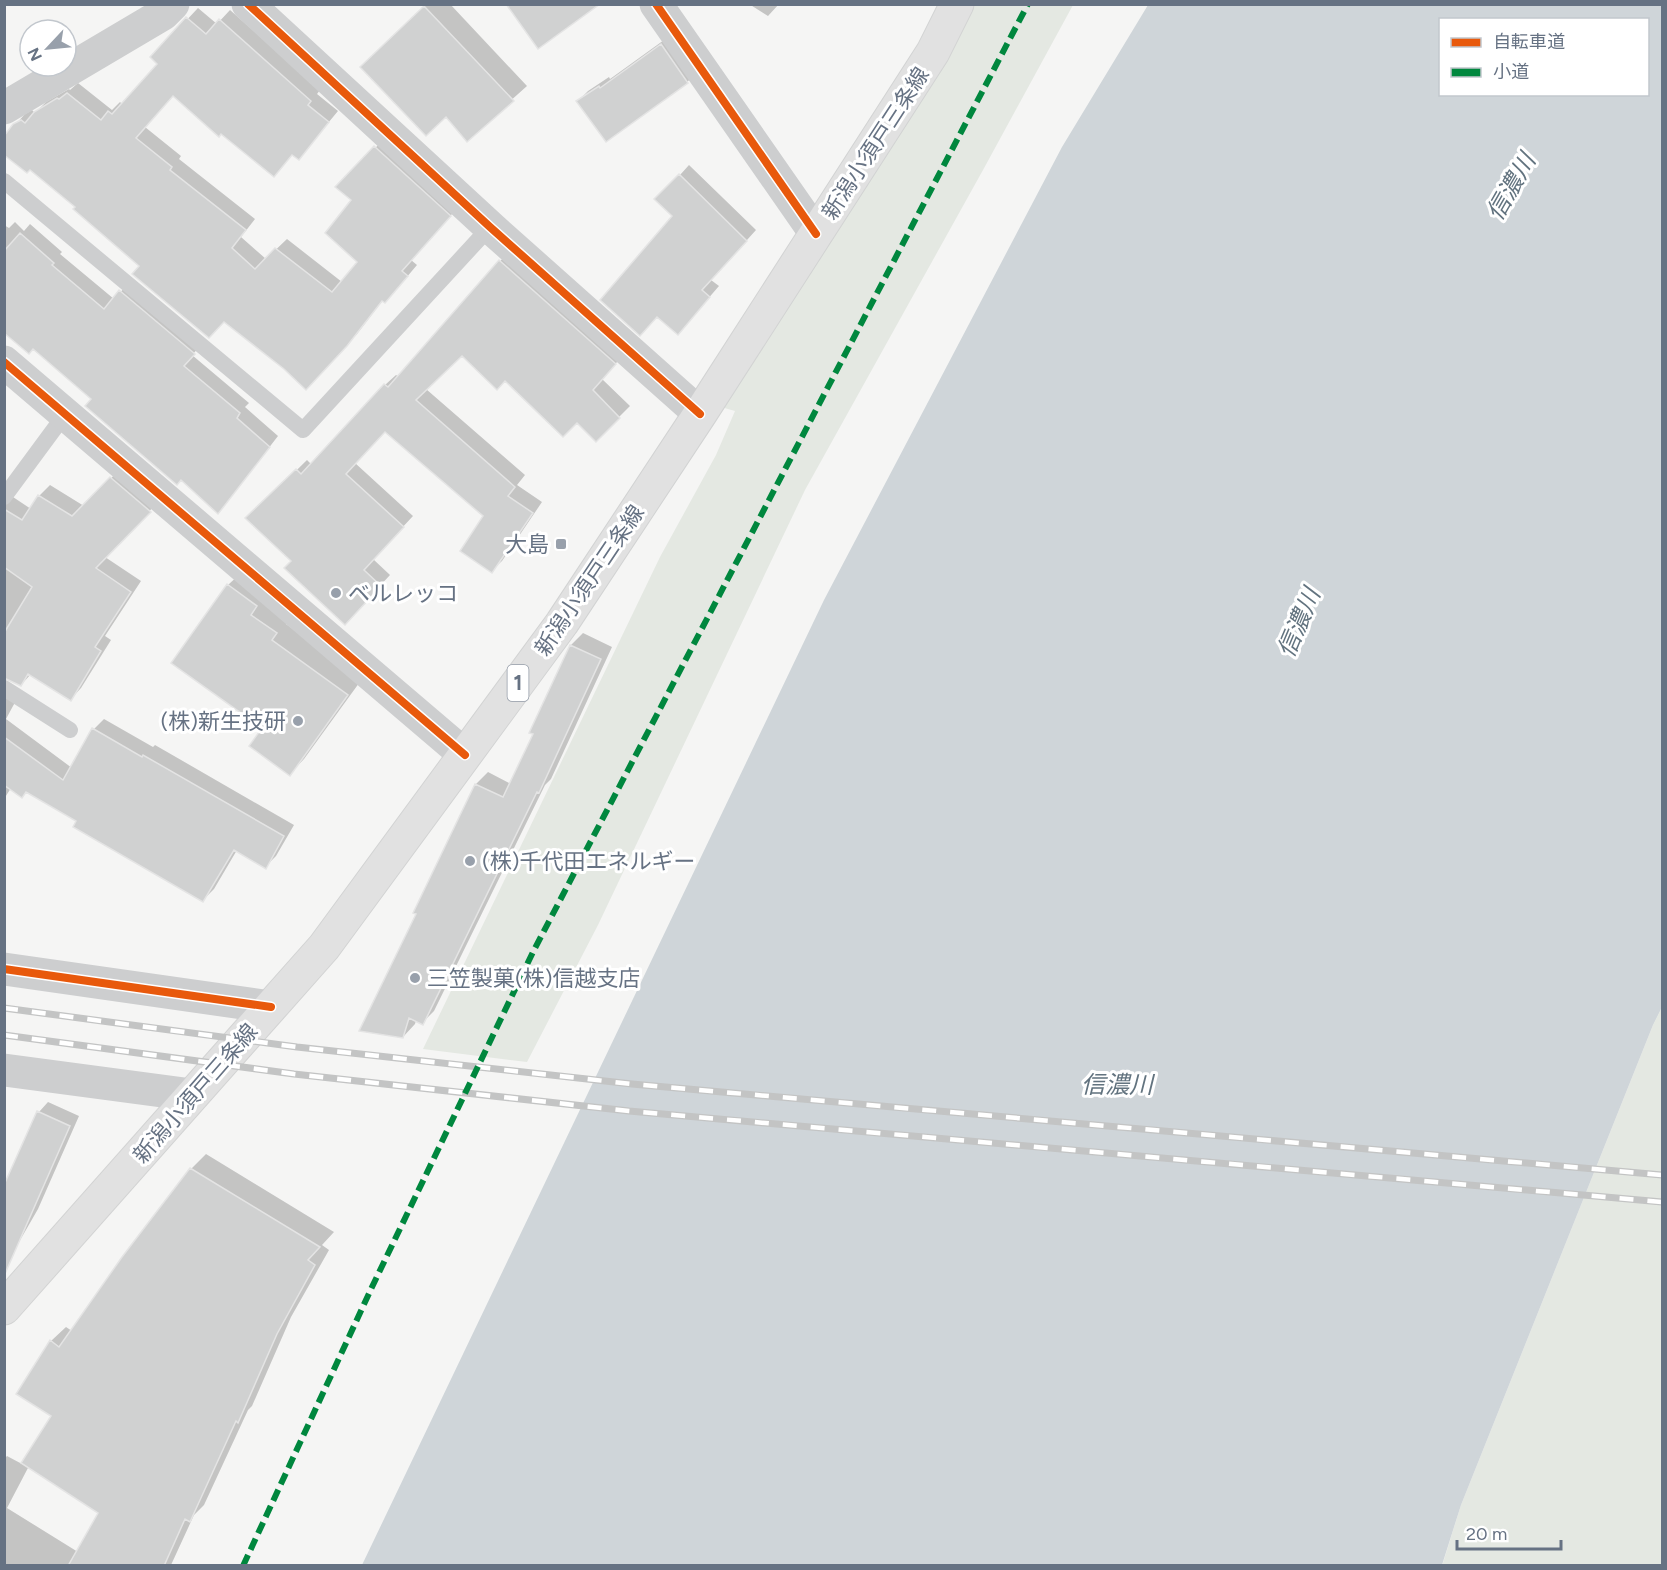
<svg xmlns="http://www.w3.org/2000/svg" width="1667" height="1570" font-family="Figtree,'Noto Sans JP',sans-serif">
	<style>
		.green { fill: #e4e8e2 }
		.water { fill: #cfd5d9; fill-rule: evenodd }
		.shadow { fill: #0003; fill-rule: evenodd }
		.building { fill: #d0d1d1; stroke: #e4e4e4; stroke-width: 1.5 }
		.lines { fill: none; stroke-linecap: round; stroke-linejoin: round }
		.primary-casing { stroke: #d2d3d3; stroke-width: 35 }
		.lane { stroke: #cdcecf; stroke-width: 16 }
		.street { stroke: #cdcecf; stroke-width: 33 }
		.primary { stroke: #e1e1e1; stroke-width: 33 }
		.rail-casing { stroke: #c3c4c4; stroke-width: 7 }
		.rail { stroke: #fff; stroke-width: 4.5; stroke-dasharray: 14; stroke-linecap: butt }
		.quiet { stroke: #00873e; stroke-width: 6; stroke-dasharray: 12 6; stroke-linecap: butt }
		.cycleway-casing { stroke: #fff; stroke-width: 11 }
		.cycleway { stroke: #e8590c; stroke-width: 8 }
		.poi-dot { fill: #98a0ab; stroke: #fff; stroke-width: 2 }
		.labels { text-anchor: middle; stroke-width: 6; stroke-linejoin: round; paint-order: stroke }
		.shield { fill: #fff; stroke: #949ca8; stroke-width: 1.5 }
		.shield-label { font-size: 21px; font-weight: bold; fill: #667283 }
		.street-label { font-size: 22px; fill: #667283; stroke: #fff }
		.poi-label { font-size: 22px; fill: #667283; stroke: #fff; text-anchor: start }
		.water-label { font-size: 24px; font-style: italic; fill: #62737f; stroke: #fff }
	</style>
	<rect width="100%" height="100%" fill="#f5f5f4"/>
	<path class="green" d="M966,5h107l-90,165 -178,320 -207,435 -71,137 -104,-13 237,-492 56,-102 19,-44 -14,-4z
		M1662,1007v558l-220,1 19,-61 192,-480z"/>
	<path class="water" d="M1148,5h514v1002l-9,18 -192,480 -19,60h-1080l462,-965 238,-453zM1440,20h208v74h-208z"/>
	<path class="shadow" d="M427,4h23l77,82 -60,54 -21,-25 -70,-62z
		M749,4h30l-11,12z
		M198,8l19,16 13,-14 90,80 -3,4 21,17 -39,47 -126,-64 -28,33 36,29 -2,3 76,60 -14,18 25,22 21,-20 55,43 17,-20 -6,-63 -16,-12 49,-50 74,68 -49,55 6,5 -22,26 -12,9 -26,34 -41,44 -31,-10 -61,-47 -83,-55 -64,-59 -62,-82 10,-11 7,-4 3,3 11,-11 23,-13 1,1 8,-7 34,27 8,-8 3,3 36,-41 -7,-7z
		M671,35l26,38 -10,9 -109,19 10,-10 21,-14 1,2z
		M689,165l67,65 -45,50 8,6 -32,37 -30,-8 23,-140z
		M15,222l9,9 6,-7 32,28 -2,2 54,45 16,-17 73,61 -11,12 57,48 -4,4 33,29 -51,66 -9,10 -125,-114 -59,-51 -30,-16v-106l5,3z
		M510,250l115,103 -23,26 28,27 -34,34 -19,-19 -115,-68 -36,36 99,86 -8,10 25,17 -40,59 -11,10 -6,-55 -99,-86 -31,33 58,53 -40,43 17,16 -35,38 -62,-52 -45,-43 59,-58 5,5 73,-80 11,-10 3,2z
		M122,467l38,33 -55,57 36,24 -36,55 6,4 -30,48 -10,11 -40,-25 -10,11 -16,-8v4l15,12 -14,26 66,49 22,-39 10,-10 49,28 2,-2 139,80 -18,31 -11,11 -28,-17 -23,39 -11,11 -125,-80 -51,-29 -16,-3 -7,11v-308l27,18 8,-13 11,-11 34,21z
		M243,571l48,47 -5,6 76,55 -58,80 -14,15 -26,-46 -36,-143z
		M583,633l29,14 -61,132 -6,6 -111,226 -12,12 -6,-3 -1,4 -12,13 15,-124 -3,-1 61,-128 12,-12 23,12 24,-50 -4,-2 40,-87z
		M48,1102l31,14 -41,93 -19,33 -10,10 30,-140z
		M206,1154l128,78 -12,13 7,5 -38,67 -39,89 -4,4 -44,95 -10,10 -23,50 -167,1v-107l3,-3 15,8 31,-49 -2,-74 15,-14 6,4 119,-162zM29,1466l71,46 -22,40 -71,-44z"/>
	<path class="building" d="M506,4h94l-62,45z
		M424,6l90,95 -47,41 -21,-25 -20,19 -66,-69z
		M186,17l20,17 13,-15 92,82 -3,4 21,17 -30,38 -7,-5 -18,22 -53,-43 -2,3 -46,-41 -37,42 36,29 -2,3 76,60 -14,18 23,21 20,-21 57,44 25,-30 -32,-29 26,-33 -16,-13 39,-41 77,70 -49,55 6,5 -23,27 -3,-2 -35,45 -41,44 -22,-21 -60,-47 -15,16 -77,-64 7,-8 -66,-57 2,-2 -45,-37 -3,3 -23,-18v-19l9,-12 8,-4 4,3 9,-11 23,-14 2,1 8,-6 34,27 7,-9 4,3 45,-50 -7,-7z
		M661,44l27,39 -82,59 -30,-41 23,-15 1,2z
		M679,174l68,67 -45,49 8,7 -32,38 -21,-18 -17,19 -40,-36 72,-84 -18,-17z
		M20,233l34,30 -2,2 52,44 15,-19 76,64 -11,12 56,47 -3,5 33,29 -52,67 -37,-34 -4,5 -92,-79 6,-7 -58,-50 -4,5 -25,-21v-82z
		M499,260l117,104 -23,26 27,28 -24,24 -19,-19 -14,14 -58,-56 -8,9 -35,-34 -46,44 99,87 -7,9 25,17 -41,60 -32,-22 23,-35 -98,-84 -39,42 58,53 -40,43 17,16 -36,39 -61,-57 7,-7 -46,-43 51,-49 5,5 83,-90 4,3z
		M110,477l41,35 -55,56 35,24 -36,55 6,4 -30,50 -43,-27 -7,12 -17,-8v-45l28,-46 -28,-20v-58l18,11 16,-25 34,21z
		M227,584l30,22 -6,9 26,18 -5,7 76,55 -58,81 -41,-30 13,-18 -91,-65z
		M570,645l31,14 -62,134 -2,-1 -114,233 -14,-7 -6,20 -44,-7 57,-117 -3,-1 62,-129 28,13 30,-63 -4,-1z
		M92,728l50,29 1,-2 141,81 -18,33 -32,-19 -31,52 -130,-75 3,-6 -50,-29 -4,6 -18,-13v-48l59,43z
		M37,1111l33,15 -66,150v-91z
		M190,1168l130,79 -12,13 7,5 -38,69 -39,89 -2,-2 -46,101 -5,-3 -21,47h-96l30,-53 -77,-50 30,-47 -35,-22 34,-54 9,7 63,-90z"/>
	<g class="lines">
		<defs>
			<path id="primary" d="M4,1308l320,-361 238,-324 138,-209 233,-362 24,-48"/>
		</defs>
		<use href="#primary" class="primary-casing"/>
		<path class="lane" d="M4,181l299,249 187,-203
			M4,497l62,-84
			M4,688l66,42"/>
		<path class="street" d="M248,4l242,223 210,187
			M656,4l160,230
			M4,108l159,-94 10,-10
			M4,362l461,393
			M4,969l267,38
			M4,1070l188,25"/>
		<use href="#primary" class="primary"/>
		<defs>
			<path id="rail" d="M4,1008l293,39 335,37 1030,91
				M4,1035l290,39 335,37 1033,91"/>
		</defs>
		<use href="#rail" class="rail-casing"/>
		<use href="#rail" class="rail"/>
		<path class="quiet" d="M243,1566l129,-279 161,-335 495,-948"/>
		<defs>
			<path id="cycleway" d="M248,4l242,223 210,187
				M656,4l160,230
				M4,362l461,393
				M4,969l267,38"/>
		</defs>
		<use href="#cycleway" class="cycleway-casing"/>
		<use href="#cycleway" class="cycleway"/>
	</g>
	<g class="poi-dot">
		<rect x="555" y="538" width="12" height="12" rx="3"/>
		<circle cx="336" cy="593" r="6"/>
		<circle cx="298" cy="721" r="6"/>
		<circle cx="470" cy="861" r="6"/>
		<circle cx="415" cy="978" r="6"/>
	</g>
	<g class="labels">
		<rect class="shield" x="507.5" y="665" width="21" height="36" rx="4.5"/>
		<g class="shield-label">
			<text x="518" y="690">1</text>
		</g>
		<g class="street-label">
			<text transform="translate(875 143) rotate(-57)" y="8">新潟小須戸三条線</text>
			<text transform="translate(589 580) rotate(-56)" y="8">新潟小須戸三条線</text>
			<text transform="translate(195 1093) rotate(-49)" y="8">新潟小須戸三条線</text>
		</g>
		<g class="poi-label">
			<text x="549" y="552" text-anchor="end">大島</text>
			<text x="348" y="601">ベルレッコ</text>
			<text x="286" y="729" text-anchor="end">(株)新生技研</text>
			<text x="482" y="869">(株)千代田エネルギー</text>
			<text x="427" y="986">三笠製菓(株)信越支店</text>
		</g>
		<g class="water-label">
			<text transform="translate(1511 187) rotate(-60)" y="8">信濃川</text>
			<text transform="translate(1299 623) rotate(-67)" y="8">信濃川</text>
			<text x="1117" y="1093">信濃川</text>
		</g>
	</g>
	<rect width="1667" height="1570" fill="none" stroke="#667283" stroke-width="12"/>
	<rect x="1439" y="18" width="210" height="78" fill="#ffffff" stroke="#c2c7cd" stroke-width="1.5"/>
	<rect x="1451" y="38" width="30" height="9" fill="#e8590c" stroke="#c2c7cd" stroke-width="1.5"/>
	<text x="1493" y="48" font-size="18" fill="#667283">自転車道</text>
	<rect x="1451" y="68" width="30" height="9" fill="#00873e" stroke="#c2c7cd" stroke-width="1.5"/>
	<text x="1493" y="78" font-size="18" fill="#667283">小道</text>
	<g transform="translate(48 48) rotate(244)"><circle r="28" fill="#ffffff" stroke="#c2c7cd" stroke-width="1.5"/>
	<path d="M0-4.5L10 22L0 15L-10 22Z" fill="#98a0ab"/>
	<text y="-9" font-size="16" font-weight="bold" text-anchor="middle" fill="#667283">N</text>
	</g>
	<path d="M1457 1540v9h104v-9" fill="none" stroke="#667283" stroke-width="3"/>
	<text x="1466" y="1540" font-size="18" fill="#667283" stroke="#ffffff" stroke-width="4.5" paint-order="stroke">20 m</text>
</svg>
